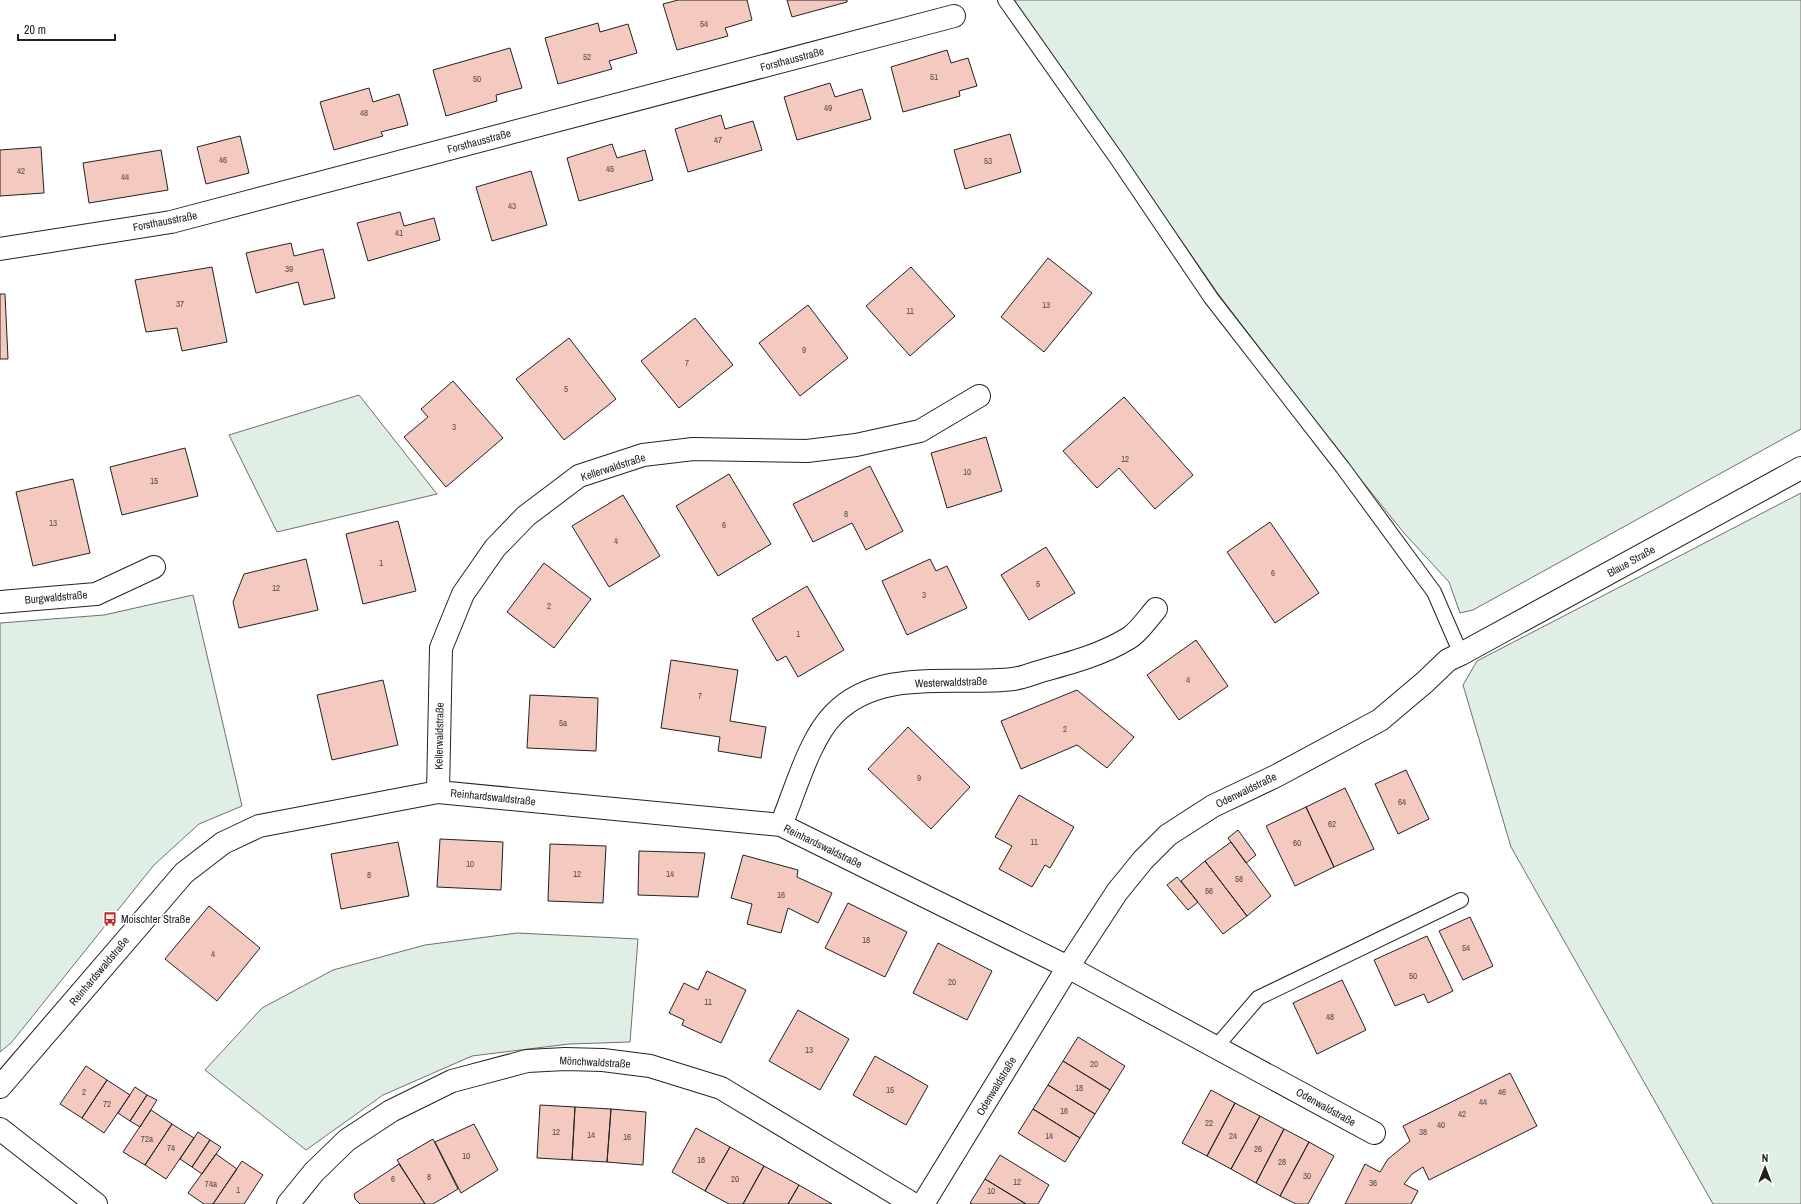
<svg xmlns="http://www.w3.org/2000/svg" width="1801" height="1204" font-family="'Archivo Narrow',sans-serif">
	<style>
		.green { fill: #e0efe3; stroke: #6f6f6f }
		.building { fill: #f3c9c0; stroke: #222 }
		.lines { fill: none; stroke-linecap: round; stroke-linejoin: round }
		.service-casing { stroke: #222; stroke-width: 16 }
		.minor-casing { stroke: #222; stroke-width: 24 }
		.tertiary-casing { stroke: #222; stroke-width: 24 }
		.service { stroke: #fff; stroke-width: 14 }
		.minor { stroke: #fff; stroke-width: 22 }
		.tertiary { stroke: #fff; stroke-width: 22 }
		.labels { text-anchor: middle; stroke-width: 3; stroke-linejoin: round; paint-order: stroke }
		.number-label { font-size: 9px; fill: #564c4a }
		.street-label { font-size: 11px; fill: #222; stroke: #fff }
		.poi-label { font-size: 11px; fill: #222; stroke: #fff; text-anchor: start }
	</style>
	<rect width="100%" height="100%" fill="#fff"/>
	<path class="green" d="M1014,0h787v429l-328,181 -13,3 -11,-31 -45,-49 -67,-83 -118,-155z
		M359,395l78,99 -160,38 -48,-97z
		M1801,493v711h-88l-202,-357 -48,-162 14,-24z
		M193,595l49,211 -43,18 -45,41 -143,178 -11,9v-429l104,-8z
		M517,933l121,6 -8,103 -61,2 -97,12 -89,39 -77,55 -101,-80 57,-62 71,-38 92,-25z"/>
	<path class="building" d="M678,0h69l5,20 -27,8 3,8 -51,14 -14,-46z
		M787,0h60v2l-55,15z
		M598,23l2,9 28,-8 9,29 -28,8 3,8 -54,15 -13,-46z
		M510,48l12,40 -26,7 1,6 -51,15 -13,-46z
		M947,50l4,13 17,-5 9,28 -18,5 1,5 -57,16 -12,-45z
		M830,83l5,14 27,-8 9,30 -74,21 -13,-43z
		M369,88l4,14 26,-8 9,31 -27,7 2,4 -49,14 -14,-48z
		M721,115l4,14 28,-8 9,29 -74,22 -13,-43z
		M1010,134l11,38 -56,17 -11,-39z
		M240,136l9,37 -43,11 -9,-37z
		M612,144l5,14 28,-8 8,30 -74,21 -12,-43z
		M41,147l3,46 -44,3v-46z
		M161,150l7,40 -79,13 -6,-40z
		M531,171l16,54 -55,16 -16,-54z
		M400,212l4,14 30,-8 6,22 -72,21 -11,-38z
		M291,243l3,13 29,-7 12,49 -31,7 -6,-23 -42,11 -10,-40z
		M1048,258l44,35 -48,59 -43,-35z
		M212,267l15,75 -45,9 -5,-23 -31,4 -11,-52z
		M911,267l44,49 -45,40 -44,-50z
		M0,294h5l3,65h-8z
		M808,305l40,53 -48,38 -41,-53z
		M695,318l38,47 -54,43 -38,-47z
		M569,338l47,61 -52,41 -48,-61z
		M453,381l50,57 -57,49 -42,-50 24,-20 -7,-8z
		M1124,397l69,78 -38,34 -36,-41 -22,20 -34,-37z
		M986,437l16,54 -55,17 -16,-55z
		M185,448l13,48 -76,19 -12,-48z
		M870,466l33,65 -37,19 -14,-27 -39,19 -20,-38z
		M729,474l42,70 -53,32 -42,-70z
		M73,479l17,74 -57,13 -17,-74z
		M623,495l37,61 -51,31 -37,-61z
		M398,521l18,70 -53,13 -17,-70z
		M1270,522l49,71 -44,30 -48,-71z
		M1046,547l29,46 -46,27 -28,-45z
		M306,559l12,51 -79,18 -6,-26 11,-28z
		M930,559l6,12 11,-5 20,42 -60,27 -25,-54z
		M544,563l47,36 -37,49 -47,-36z
		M807,586l37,64 -46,27 -12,-21 -9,5 -25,-42z
		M1196,640l32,46 -49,34 -32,-45z
		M671,660l67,10 -8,51 36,6 -5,31 -43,-7 2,-14 -59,-9z
		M383,680l15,65 -66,15 -15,-65z
		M1077,690l57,47 -27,31 -30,-23 -56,24 -20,-48z
		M530,695l68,3 -2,53 -69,-3z
		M908,727l62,60 -39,42 -63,-60z
		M1406,770l23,49 -31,15 -23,-50z
		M1345,788l29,61 -40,18 -28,-60z
		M1019,795l55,32 -24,41 -5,-3 -13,22 -33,-18 13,-23 -17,-9z
		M1306,807l28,60 -39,19 -29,-60z
		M1238,830l18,25 -10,8 -18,-25z
		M440,839l63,3 -2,48 -64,-3z
		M398,842l11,54 -68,13 -10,-55z
		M1231,842l40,54 -24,20 -42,-55z
		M550,844l56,2 -3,57 -55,-2z
		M639,851l66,2 -7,44 -60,-2z
		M743,855l55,15 -1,7 35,16 -14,30 -30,-15 -7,25 -34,-9 5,-20 -21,-6z
		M1205,861l42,55 -24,18 -42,-53z
		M1177,877l21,25 -10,8 -21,-25z
		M848,903l59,29 -22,45 -60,-29z
		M209,906l51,42 -43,53 -52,-42z
		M1470,917l23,49 -30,14 -24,-49z
		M1427,936l26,55 -25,12 -4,-9 -29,12 -21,-46z
		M938,943l54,28 -25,49 -54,-27z
		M707,971l39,19 -25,53 -39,-18 2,-5 -15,-7 15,-30 14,7z
		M1342,980l24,50 -49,24 -24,-51z
		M798,1010l51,29 -29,51 -51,-29z
		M1078,1037l47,29 -15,24 -47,-29z
		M875,1056l53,30 -22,39 -53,-30z
		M1063,1061l47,29 -15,24 -47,-29z
		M86,1066l21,14 -25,38 -22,-14z
		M1510,1073l27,53 -108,54 -6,-13 -11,7 -8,10 14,7 -7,13h-66l20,-40 15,8 8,-13 22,-18 -7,-15z
		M107,1080l23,15 -26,38 -22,-15z
		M1048,1085l47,29 -15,24 -47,-29z
		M135,1087l12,8 -17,26 -12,-8z
		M1211,1090l24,13 -28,53 -25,-13z
		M147,1095l10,5 -17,27 -10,-6z
		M1235,1103l25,13 -29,53 -24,-13z
		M540,1105l35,2 -3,53 -35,-2z
		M575,1107l36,2 -4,53 -35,-2z
		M611,1109l35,3 -3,53 -36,-3z
		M1033,1109l47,29 -15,24 -47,-29z
		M151,1110l21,14 -27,41 -22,-13z
		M1260,1116l24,13 -28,54 -25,-14z
		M172,1124l22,14 -28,41 -21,-14z
		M474,1124l24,46 -37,23 -26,-51z
		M696,1128l34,19 -25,44 -33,-19z
		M1284,1129l25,13 -29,54 -24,-13z
		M198,1132l12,8 -18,27 -12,-8z
		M433,1139l25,50 -25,15h-8l-28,-44z
		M210,1140l11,7 -19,27 -10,-7z
		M1309,1142l25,14 -26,48h-12l-16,-8z
		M730,1147l34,19 -21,38h-14l-24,-13z
		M216,1154l21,15 -24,35h-9l-16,-11z
		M1000,1155l49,30 -11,19h-12l-41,-25z
		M242,1161l21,14 -19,29h-31z
		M399,1164l26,40h-65l-5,-5 -1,-5z
		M764,1166l35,19 -11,19h-45z
		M985,1179l41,25h-53l-3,-1z
		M799,1185l33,19h-44z"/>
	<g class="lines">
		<defs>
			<path id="service" d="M1005,0l112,159 94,139 132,170 91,124 27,62
				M1216,1047l42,-49 203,-98"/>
			<path id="minor" d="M0,249l171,-27 783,-206
				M0,602l96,-8 58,-27
				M438,792l3,-144 22,-54 32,-46 31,-32 53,-40 64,-21 50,-6 114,2 49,-6 64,-14 59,-35
				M781,825c14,-33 28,-86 53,-111 46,-47 120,-28 179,-35 10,-1 21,-6 32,-9 29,-8 58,-16 84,-32 10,-6 19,-20 27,-29
				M0,1087l184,-214 39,-30 36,-17 179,-34 343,33 287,142 306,166
				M288,1204l26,-32 33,-32 44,-29 61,-30 75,-20 38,-2 38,1 47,6 71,22 192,116
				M923,1204l145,-237 49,-75 26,-32 25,-25 45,-29 63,-30 104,-56 45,-38 23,-22 13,-6 340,-186"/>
			<path id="tertiary" d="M0,1129l96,75"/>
		</defs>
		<use href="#service" class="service-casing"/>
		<use href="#minor" class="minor-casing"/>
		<use href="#tertiary" class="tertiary-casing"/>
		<use href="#service" class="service"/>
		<use href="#minor" class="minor"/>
		<use href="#tertiary" class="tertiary"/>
	</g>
	<defs>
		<symbol id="bus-bare" viewBox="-9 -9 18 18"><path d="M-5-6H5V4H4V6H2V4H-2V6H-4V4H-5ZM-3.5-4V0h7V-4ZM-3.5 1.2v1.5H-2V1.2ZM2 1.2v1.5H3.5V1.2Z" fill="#c62828" stroke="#fff" stroke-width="2.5" paint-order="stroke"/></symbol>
	</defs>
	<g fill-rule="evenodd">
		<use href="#bus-bare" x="100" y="909" width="20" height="20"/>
	</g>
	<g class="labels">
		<g class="number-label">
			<text x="704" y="27">54</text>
			<text x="587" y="60">52</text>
			<text x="934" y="80">51</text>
			<text x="477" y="82">50</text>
			<text x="828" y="111">49</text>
			<text x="364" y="116">48</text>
			<text x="718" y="143">47</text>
			<text x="223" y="163">46</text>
			<text x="988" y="164">53</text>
			<text x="610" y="172">45</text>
			<text x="21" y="174">42</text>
			<text x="125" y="180">44</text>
			<text x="512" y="209">43</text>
			<text x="399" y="236">41</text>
			<text x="289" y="272">39</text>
			<text x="180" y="307">37</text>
			<text x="1046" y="308">13</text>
			<text x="910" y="314">11</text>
			<text x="804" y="353">9</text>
			<text x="687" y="366">7</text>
			<text x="566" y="392">5</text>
			<text x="454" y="430">3</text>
			<text x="1125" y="462">12</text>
			<text x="967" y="475">10</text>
			<text x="154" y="484">15</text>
			<text x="846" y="517">8</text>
			<text x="53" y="526">13</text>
			<text x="724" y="528">6</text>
			<text x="616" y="544">4</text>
			<text x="381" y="566">1</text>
			<text x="1273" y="576">6</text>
			<text x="1038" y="587">5</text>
			<text x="276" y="591">12</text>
			<text x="924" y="598">3</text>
			<text x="549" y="609">2</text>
			<text x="798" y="637">1</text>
			<text x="1188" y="683">4</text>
			<text x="700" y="699">7</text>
			<text x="563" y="726">5a</text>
			<text x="1065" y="732">2</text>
			<text x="919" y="781">9</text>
			<text x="1402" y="805">64</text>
			<text x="1332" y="827">62</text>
			<text x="1034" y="845">11</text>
			<text x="1297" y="846">60</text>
			<text x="470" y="867">10</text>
			<text x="577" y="877">12</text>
			<text x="670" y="877">14</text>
			<text x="369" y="878">8</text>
			<text x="1239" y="882">58</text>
			<text x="1209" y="894">56</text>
			<text x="781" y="898">16</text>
			<text x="866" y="943">18</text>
			<text x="1466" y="951">54</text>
			<text x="213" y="957">4</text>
			<text x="1413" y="979">50</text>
			<text x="952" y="985">20</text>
			<text x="708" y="1005">11</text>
			<text x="1330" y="1020">48</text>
			<text x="809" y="1053">13</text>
			<text x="1094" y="1067">20</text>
			<text x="1079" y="1091">18</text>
			<text x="890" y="1093">15</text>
			<text x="84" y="1095">2</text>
			<text x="1502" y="1095">46</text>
			<text x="1483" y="1105">44</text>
			<text x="107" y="1107">72</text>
			<text x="1064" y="1114">16</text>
			<text x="1462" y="1117">42</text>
			<text x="1209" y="1126">22</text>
			<text x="1441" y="1128">40</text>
			<text x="556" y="1135">12</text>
			<text x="1423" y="1135">38</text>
			<text x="591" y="1138">14</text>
			<text x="1049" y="1139">14</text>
			<text x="1233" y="1139">24</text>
			<text x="627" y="1140">16</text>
			<text x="147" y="1142">72a</text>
			<text x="171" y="1151">74</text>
			<text x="1258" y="1152">26</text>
			<text x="466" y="1159">10</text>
			<text x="701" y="1163">18</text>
			<text x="1282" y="1165">28</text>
			<text x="1307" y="1179">30</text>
			<text x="429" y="1180">8</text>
			<text x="393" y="1182">6</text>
			<text x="735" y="1182">20</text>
			<text x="1017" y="1185">12</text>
			<text x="1373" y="1186">36</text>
			<text x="211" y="1187">74a</text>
			<text x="238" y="1193">1</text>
			<text x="991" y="1194">10</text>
		</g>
		<g class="street-label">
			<text transform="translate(792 59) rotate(-15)" y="4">Forsthausstraße</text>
			<text transform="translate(479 141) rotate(-15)" y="4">Forsthausstraße</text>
			<text transform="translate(165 221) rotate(-11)" y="4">Forsthausstraße</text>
			<text transform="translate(613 467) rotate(-18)" y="4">Kellerwaldstraße</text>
			<text transform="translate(1631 561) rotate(-29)" y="4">Blaue Straße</text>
			<text transform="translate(56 597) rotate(-5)" y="4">Burgwaldstraße</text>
			<text transform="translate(951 682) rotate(-2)" y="4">Westerwaldstraße</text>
			<text transform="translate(439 736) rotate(-89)" y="4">Kellerwaldstraße</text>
			<text transform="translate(1246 790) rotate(-26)" y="4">Odenwaldstraße</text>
			<text transform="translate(493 797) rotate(6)" y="4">Reinhardswaldstraße</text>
			<text transform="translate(823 846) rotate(26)" y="4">Reinhardswaldstraße</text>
			<text transform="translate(99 971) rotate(-50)" y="4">Reinhardswaldstraße</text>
			<text transform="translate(595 1062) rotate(3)" y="4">Mönchwaldstraße</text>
			<text transform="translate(996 1086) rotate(-59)" y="4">Odenwaldstraße</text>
			<text transform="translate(1326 1107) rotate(29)" y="4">Odenwaldstraße</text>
		</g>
		<g class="poi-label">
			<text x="121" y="923">Moischter Straße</text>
		</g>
	</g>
	<g transform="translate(1765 1168)" stroke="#ffffff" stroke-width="3" paint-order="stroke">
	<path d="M0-3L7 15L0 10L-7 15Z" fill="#222222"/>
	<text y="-6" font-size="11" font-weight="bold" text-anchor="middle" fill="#222222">N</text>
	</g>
	<path d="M18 34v6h97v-6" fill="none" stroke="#222222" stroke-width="2"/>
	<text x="24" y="34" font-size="12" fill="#222222" stroke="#ffffff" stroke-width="3" paint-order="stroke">20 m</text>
</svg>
